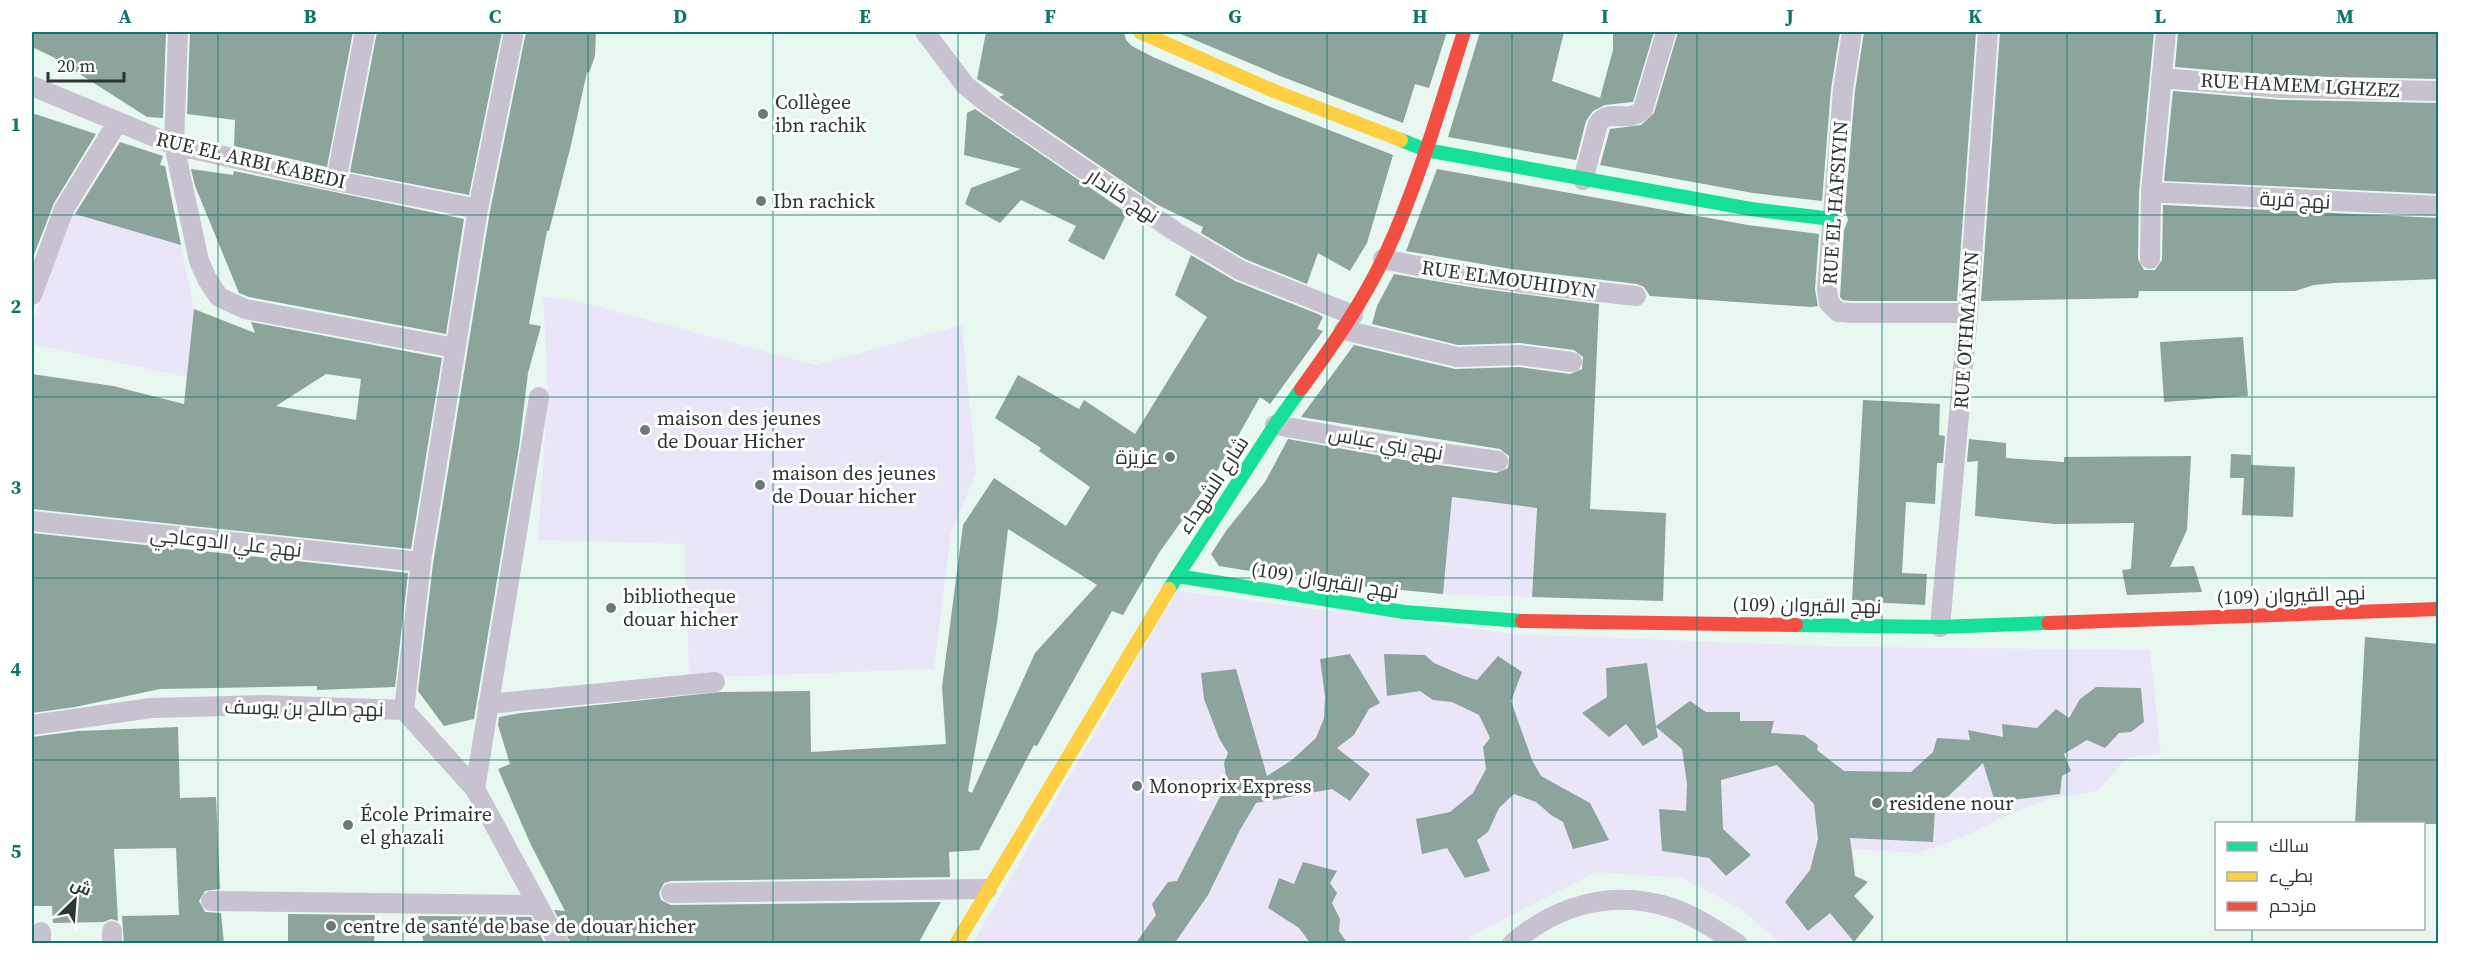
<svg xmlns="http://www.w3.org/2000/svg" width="2470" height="975" font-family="'Source Serif 4',Cairo,serif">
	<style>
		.green { fill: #ebe6f7 }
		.building { fill: #8ca49c; fill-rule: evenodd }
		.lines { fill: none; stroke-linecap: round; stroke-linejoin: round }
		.street { stroke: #c8c1cf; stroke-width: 20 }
		.fast { stroke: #16e098; stroke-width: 14 }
		.slow { stroke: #ffcf43; stroke-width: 14 }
		.jam { stroke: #f24e42; stroke-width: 14 }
		.grid { fill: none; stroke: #0f766e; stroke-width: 1.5; stroke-opacity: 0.55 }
		.poi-dot { fill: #6d7974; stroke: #fff; stroke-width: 2 }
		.labels { text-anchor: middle; stroke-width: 6; stroke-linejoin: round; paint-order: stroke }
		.street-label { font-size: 20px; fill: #2b3531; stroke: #fff }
		.poi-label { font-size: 20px; fill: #2b3531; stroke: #fff; text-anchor: start }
		.neatline { fill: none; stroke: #0f766e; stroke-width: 2 }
		.grid-label { font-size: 20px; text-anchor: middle; font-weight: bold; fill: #0f766e }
	</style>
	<rect width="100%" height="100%" fill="#e8f7f0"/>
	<path class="green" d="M71,212l110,33 13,64 -7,68 -155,-33v-19z
		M543,296l38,6 235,63 146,-40 14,148 -25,60 -17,136 -245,9 -4,-134 -147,-4 10,-149z
		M1505,467l33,1 -6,129 -89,-3 9,-97 50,6z
		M1177,591l336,43 336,13 301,3 11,104 -33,3 -31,34 -49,8 -45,18 -37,19 -48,17 -65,-4 2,26 12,5 -14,14 20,24 -20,25h-73l-39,-34 -59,-31 -86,-6 -125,64 -2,7 -497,1z"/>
	<path class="building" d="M32,32h134l-3,86 -16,-1 -94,-60 -21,-10z
		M190,32h163l-26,135 -93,-21 1,-26 -48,-6z
		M377,32h125l-33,163 -119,-23z
		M526,32h70l-1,24 -6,17 -2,-1 -16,73 -22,86h-2l-18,93 12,2 -13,47 -9,74 -45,272 -30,7 -26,-35 15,-127 57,-353z
		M986,32h138l2,8 6,6 21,11 115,49 125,49 -26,88 -17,28 -32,-18 -11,31 -62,-25 -44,-26 2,-6 -47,-23 -157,-107 5,-2 -27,-16z
		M1176,32h271l-18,56 -14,-4 -12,39 -123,-47z
		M1480,32h84l-12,49 48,17 13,-48v-18h41l-21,70 -28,3 -12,6 -7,10 -10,39 -128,-23z
		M1678,32h162l-9,57 -9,112 -69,-8 -153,-28 10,-36 31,-4 13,-12z
		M1864,32h112l-19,269h-106l-8,-1 -3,-3 4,-67 4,-10 -3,-10 10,-119z
		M2000,32h154l-15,160 -1,67 6,11h11l7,-10 1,-55 276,13v61l-105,4 -20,2 -19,6h-156l-1,7 -157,3z
		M2178,33l261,-1v47l-156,-3 -108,-9z
		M2173,91l109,9 157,3v91l-275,-13z
		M975,109l152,104 -23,47 -36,-19 8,-15 -55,-26 -21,23 -35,-19 6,-16 50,-19 -57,-14 3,-42z
		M32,113l64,21 -42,69 -22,57z
		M120,142l43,14 -3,9 5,1 16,79 -106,-31z
		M191,169l42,6 1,-4 230,48 -18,115 -197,-37 -10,-4 -44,-107z
		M1437,169l311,56 71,9 -4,55 3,17 -7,1 -161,-11 -6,-9 -7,-3 -126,-15 -105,-18z
		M1191,255l44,26 83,33 5,3 -6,12 6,2 -53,73 -10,-7 -36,64 -65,92 -36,62 -11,-4 -75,135 -3,-1 -55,105 -30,2 1,25 -279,4 -7,2 -5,10 2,7 10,5 270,-3 -23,42h-347l-17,-34 11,1 -35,-68 -32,-74 12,-5 -12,-39 1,-8 22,-4 199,-21 90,-1 1,61 135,-8 -4,-57 21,-162 31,-47 72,48 24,-39 -51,-36 2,-3 -46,-30 23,-43 61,34 5,-9 51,34 72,-117 -32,-22zM1008,529l89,56 -62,68 -63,140 -4,-2 29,-168z
		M1394,274l82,14 123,16 -9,205 76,4 -3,88 -131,-4 5,-89 -85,-11 -9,97 -84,-8 -70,-12 -1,3 -69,-11 -8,-12 15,-23 39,-49 23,-43 122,22 86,12 12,-5 1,-12 -9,-7 -199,-32 53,-72 101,24 64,-2 51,7 12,-5 1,-12 -9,-7 -54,-7 -62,2 -86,-21 5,-18z
		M194,309l61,24 -4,-11 191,36 -31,191 -379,-40v-135l81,12 71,18zM326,374l35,5 -5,41 -80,-14z
		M2243,337l5,59 -84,6 -4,-60z
		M1863,400l77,4 -1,31 6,1 -2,27h-6l-2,41 -29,-2 -4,71 25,1 -2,31 -73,-4z
		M1969,439l37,4v15l58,4v-5l127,-1 -4,74 -17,37 24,-1 8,26 -75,3 -5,-25 9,-1 3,-46 -79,1 -80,-8 3,-55 -11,1z
		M2231,454l20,1v10l44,2 -2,50 -51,-2 2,-37h-14z
		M32,533l376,40 -13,114 -78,3v-4l-157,3 -85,18 -43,6z
		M2365,637l74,7v180h-84z
		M1350,654l30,49 -11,6 -15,26 -17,13 33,26 -20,27 -18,-12 -76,14 -16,27 -32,65 -34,49h-39l21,-29 -4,-11 16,-22 9,-1 50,-98 -3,-20 4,-10 -9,-15 -15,-39 -3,-26 35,-4 31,107 25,-16 24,-22 8,-20 1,-21 -5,-38z
		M1384,654l41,1 9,8 30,13 13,4 21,-24 24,16 -11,29 21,59 9,16 49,27 19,37 -36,9 -10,-27 -12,-7 -15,-13 -22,-8 -15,14 -11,24 -11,8 13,31 -25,7 -18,-30 -25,6 -6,-35 34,-7 23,-19 13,-24 -3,-22 7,-9 -11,-23 -27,-13 -19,-2 -13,-9 -33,5z
		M1647,663l9,63 34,-25 16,11h34v9h34l-3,12 33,2 14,10 -1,5 27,21 67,1 22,-20 4,-14 33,2 -2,-10 35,7 -1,-13 35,4 19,-19 13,9 11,-19 16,-12 45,1 3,34 -13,10 -12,1 -14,15 -18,-8 -23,14 7,17 -9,5 -2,18 -65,8 -12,-39 -48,46 -2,33 -83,-4 5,38 13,6 -14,14 20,21 -20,25 -24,-29 -22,18 -23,-29 25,-32 8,-31 -4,-35 -37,-39 -56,15 2,49 28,26 -25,21 -17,-18 -47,-7 -3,-42 27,2 1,-27 -5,-35 -26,-22 2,10 -15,9 -17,-22 -17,13 -27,-24 25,-16 -1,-29z
		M178,727l2,71 36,-1 4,92 -15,2 -6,10 6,11 16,1 3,31h-100l-2,-28 57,-1 -3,-67 -62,1 4,72 -7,-2 -7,3 -51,1 -1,-17h-20v-169l46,-6z
		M1303,862l34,9 -7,12 7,10 -5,10 8,16 -1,12 9,13h-37l-12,-16 -31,-20 11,-30 15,6z
		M288,914l87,1 -1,29h-86z
		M418,916l113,1 14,27h-121z"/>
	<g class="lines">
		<path class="street" d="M178,32l-4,113 25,116 8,18 12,18 26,12 210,39
			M925,32l40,53 26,21 185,126 64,38 113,45
			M1852,32l-9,58 -16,200 2,13 9,9 13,1h117
			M2161,78l121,10 156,3
			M32,86l142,59 162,36 142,28
			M1583,180l15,-56c10,-17 30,1 45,-15l23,-77
			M336,181l29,-149
			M2151,192l287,14
			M1383,259c84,18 168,28 253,37
			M2150,259l1,-67 15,-160
			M32,295l32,-86 53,-86
			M1344,330l113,27 63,-2 52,7
			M1275,425l137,24 86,12
			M32,521l389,41
			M1940,627l28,-314 20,-281
			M488,704l227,-22
			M404,710l17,-148 57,-353 36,-177
			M32,725l119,-17 112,-3 141,5 71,79 84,155
			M475,789l64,-392
			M671,893l316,-4
			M211,901l327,4
			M112,931v13
			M41,932v12
			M1512,944c45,-40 102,-55 160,-36 24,8 45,23 66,36"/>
		<path class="fast" d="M1401,140l25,10 325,59 81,10
			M1177,576l227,36 118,9
			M1169,589l106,-164 26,-36
			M1796,625l144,2 108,-4"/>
		<path class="slow" d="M1140,32l134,59 127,49
			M956,944l213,-355"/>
		<path class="jam" d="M1301,389c32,-44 62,-87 85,-136 33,-71 54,-147 78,-221
			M1522,621l274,4
			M2048,623l390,-14"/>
	</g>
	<path class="grid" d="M218,32v912M403,32v912M588,32v912M773,32v912M958,32v912M1143,32v912M1327,32v912M1512,32v912M1697,32v912M1882,32v912M2067,32v912M2252,32v792M32,215h2406M32,397h2406M32,578h2406M32,760h2406M2252,928v16"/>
	<g class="poi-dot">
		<circle cx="763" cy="114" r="6"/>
		<circle cx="761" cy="201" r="6"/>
		<circle cx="645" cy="430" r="6"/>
		<circle cx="1170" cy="457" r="6"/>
		<circle cx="760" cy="485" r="6"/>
		<circle cx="611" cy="608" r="6"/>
		<circle cx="1137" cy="786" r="6"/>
		<circle cx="1877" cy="803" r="6"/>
		<circle cx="348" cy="825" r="6"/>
		<circle cx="331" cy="926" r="6"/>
	</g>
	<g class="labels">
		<g class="street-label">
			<text transform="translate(2300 85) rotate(3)" y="7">RUE HAMEM LGHZEZ</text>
			<text transform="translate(251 160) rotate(13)" y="7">RUE EL ARBI KABEDI</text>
			<text transform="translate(1123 196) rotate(33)" y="7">نهج كاندار</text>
			<text transform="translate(2295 200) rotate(3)" y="7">نهج قربة</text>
			<text transform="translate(1835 203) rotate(-86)" y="7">RUE EL HAFSIYIN</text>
			<text transform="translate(1509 279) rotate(8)" y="7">RUE ELMOUHIDYN</text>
			<text transform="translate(1966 330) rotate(-86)" y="7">RUE OTHMANYN</text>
			<text transform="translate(1386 443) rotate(10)" y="7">نهج بني عباس</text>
			<text transform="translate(1213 485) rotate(-57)" y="7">شارع الشهداء</text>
			<text transform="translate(226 542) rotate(6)" y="7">نهج علي الدوعاجي</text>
			<text transform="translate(1325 580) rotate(9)" y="7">نهج القيروان (109)</text>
			<text transform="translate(2291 595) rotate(-2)" y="7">نهج القيروان (109)</text>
			<text transform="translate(1807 605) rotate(1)" y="7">نهج القيروان (109)</text>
			<text transform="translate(304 708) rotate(1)" y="7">نهج صالح بن يوسف</text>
		</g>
		<g class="poi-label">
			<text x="775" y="109">Collègee<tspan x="775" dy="23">ibn rachik</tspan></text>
			<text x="773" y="208">Ibn rachick</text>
			<text x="657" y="425">maison des jeunes<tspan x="657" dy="23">de Douar Hicher</tspan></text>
			<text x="1158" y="464" text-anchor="end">عزيزة</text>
			<text x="772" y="480">maison des jeunes<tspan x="772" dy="23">de Douar hicher</tspan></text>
			<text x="623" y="603">bibliotheque<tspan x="623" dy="23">douar hicher</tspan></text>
			<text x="1149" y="793">Monoprix Express</text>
			<text x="1889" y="810">residene nour</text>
			<text x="360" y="821">École Primaire<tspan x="360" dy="23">el ghazali</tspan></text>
			<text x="343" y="933">centre de santé de base de douar hicher</text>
		</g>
	</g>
	<rect width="2470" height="975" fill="none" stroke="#ffffff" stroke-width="66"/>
	<rect x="2215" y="822" width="210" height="108" fill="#ffffff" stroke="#aaaead" stroke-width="1.5"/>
	<rect x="2227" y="842" width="30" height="9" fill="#16e098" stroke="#aaaead" stroke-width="1.5"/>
	<text x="2269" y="852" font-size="18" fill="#2b3531">سالك</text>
	<rect x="2227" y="872" width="30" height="9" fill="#ffcf43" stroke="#aaaead" stroke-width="1.5"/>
	<text x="2269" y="882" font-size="18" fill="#2b3531">بطيء</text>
	<rect x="2227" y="902" width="30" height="9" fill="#f24e42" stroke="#aaaead" stroke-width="1.5"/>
	<text x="2269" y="912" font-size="18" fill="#2b3531">مزدحم</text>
	<g transform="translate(75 900) rotate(25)" stroke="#ffffff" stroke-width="4.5" paint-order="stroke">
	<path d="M0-4.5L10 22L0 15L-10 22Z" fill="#2b3531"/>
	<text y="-9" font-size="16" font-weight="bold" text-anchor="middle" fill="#2b3531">ش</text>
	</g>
	<path d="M48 72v9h76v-9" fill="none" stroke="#2b3531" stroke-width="3"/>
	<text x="57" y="72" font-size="18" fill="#2b3531" stroke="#ffffff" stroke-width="4.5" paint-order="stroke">20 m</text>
	<rect x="33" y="33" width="2404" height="909" class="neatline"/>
	<g class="grid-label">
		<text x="125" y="23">A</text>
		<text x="310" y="23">B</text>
		<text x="495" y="23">C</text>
		<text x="680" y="23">D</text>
		<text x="865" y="23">E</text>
		<text x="1050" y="23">F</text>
		<text x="1235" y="23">G</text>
		<text x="1420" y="23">H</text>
		<text x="1605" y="23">I</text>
		<text x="1790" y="23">J</text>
		<text x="1975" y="23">K</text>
		<text x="2160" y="23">L</text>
		<text x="2345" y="23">M</text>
		<text x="16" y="131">1</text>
		<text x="16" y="313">2</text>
		<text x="16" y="494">3</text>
		<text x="16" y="676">4</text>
		<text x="16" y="858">5</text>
	</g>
</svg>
